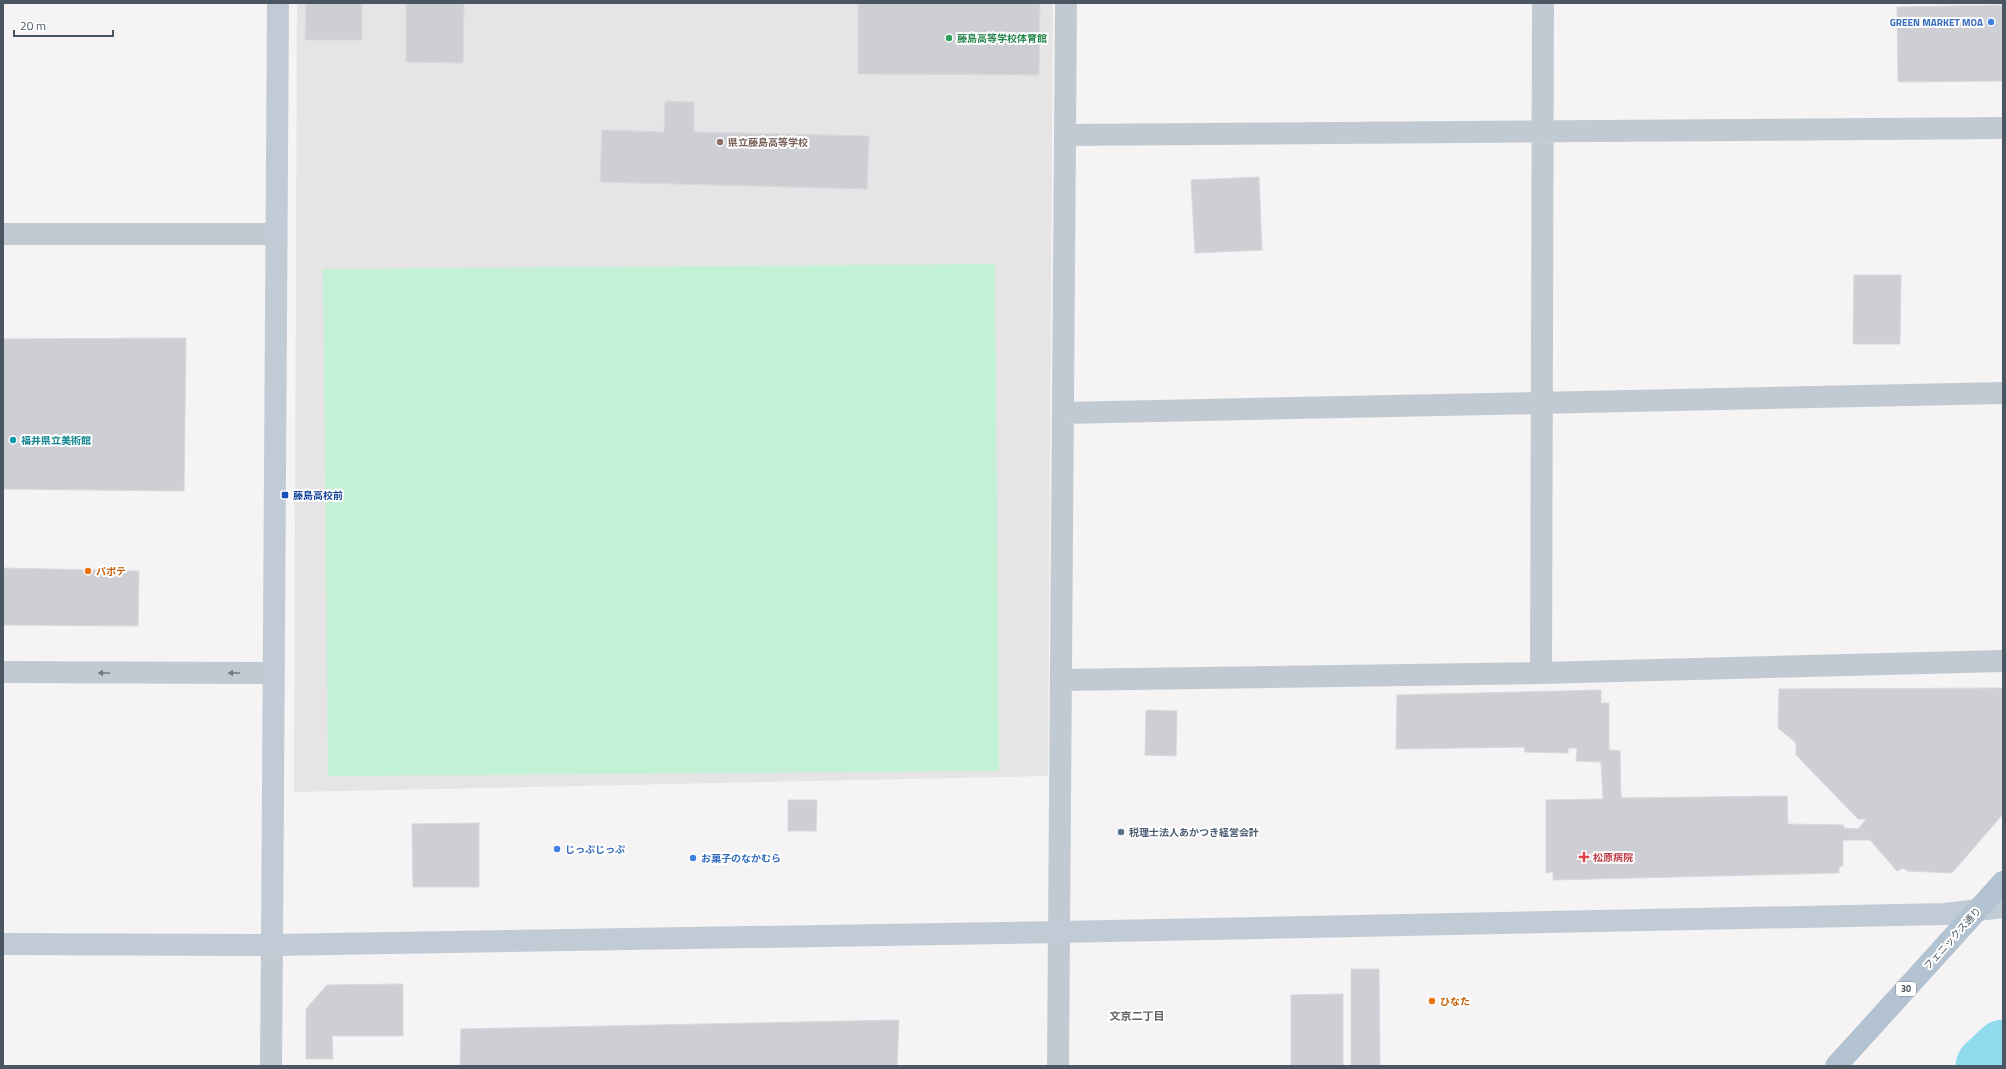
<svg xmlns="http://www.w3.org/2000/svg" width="2006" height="1069" font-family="'Titillium Web','Noto Sans JP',sans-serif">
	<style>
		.education { fill: #e6e4e5 }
		.green { fill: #c3f1d5 }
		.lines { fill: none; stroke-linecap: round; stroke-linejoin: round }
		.river { stroke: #90daee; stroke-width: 59 }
		.building { fill: #cdcfd5; stroke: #d7d9de }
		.street { stroke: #c1cad2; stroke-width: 22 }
		.secondary { stroke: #c1cbd6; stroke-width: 22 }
		.primary { stroke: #b3c2d1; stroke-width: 22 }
		.oneway { fill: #6e7983 }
		.shop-dot { fill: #3f7fe0; stroke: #fff; stroke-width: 1.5 }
		.leisure-dot { fill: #2e9e5b; stroke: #fff; stroke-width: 1.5 }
		.education-dot { fill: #8d6e63; stroke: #fff; stroke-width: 1.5 }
		.culture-dot { fill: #0f9aa8; stroke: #fff; stroke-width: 1.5 }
		.transit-dot { fill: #1a4fb4; stroke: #fff; stroke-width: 1.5 }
		.food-dot { fill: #e8710a; stroke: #fff; stroke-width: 1.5 }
		.service-dot { fill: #5c6f8a; stroke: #fff; stroke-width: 1.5 }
		.health-dot { fill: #e0444e; stroke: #fff; stroke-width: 1.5 }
		.labels { text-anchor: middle; stroke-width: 4; stroke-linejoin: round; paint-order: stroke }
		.shield { fill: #fff; stroke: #808990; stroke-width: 1 }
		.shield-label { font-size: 9px; font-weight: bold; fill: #4a5661 }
		.shop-label { font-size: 10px; font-weight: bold; fill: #366cbe; stroke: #fff; text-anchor: start }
		.leisure-label { font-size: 10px; font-weight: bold; fill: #27864d; stroke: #fff; text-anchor: start }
		.education-label { font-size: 10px; font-weight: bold; fill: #785e54; stroke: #fff; text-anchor: start }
		.culture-label { font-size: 10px; font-weight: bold; fill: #0d838f; stroke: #fff; text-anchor: start }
		.transit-label { font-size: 10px; font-weight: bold; fill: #164399; stroke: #fff; text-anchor: start }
		.food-label { font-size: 10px; font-weight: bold; fill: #c56008; stroke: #fff; text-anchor: start }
		.service-label { font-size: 10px; font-weight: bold; fill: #4e5e75; stroke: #fff; text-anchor: start }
		.health-label { font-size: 10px; font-weight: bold; fill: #be3a42; stroke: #fff; text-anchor: start }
		.street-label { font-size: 10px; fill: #4a5661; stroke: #fff }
		.neighbourhood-label { font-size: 11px; font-weight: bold; fill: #5f6368; stroke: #fff }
	</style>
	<rect width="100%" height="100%" fill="#f5f3f3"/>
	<path class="education" d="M297,3h756l-5,773 -754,16z"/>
	<path class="green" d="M995,264l4,507 -671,5 -5,-507z"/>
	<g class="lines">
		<path class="river" d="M1985,1066l18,-17"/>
	</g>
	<path class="building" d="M306,3h56v37h-57z
		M406,3h58l-1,60 -57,-1z
		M858,3h182l-1,72 -181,-1z
		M2003,5v76l-105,1 -1,-75z
		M665,101l29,1v30l175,4 -2,53 -267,-7 2,-52 62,2z
		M1259,177l3,73 -67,3 -4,-73z
		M1854,275h47l-1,69h-47z
		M186,338l-2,153 -181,-2v-150z
		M3,568l136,3 -1,55 -135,-1z
		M2003,688v126l-51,59 -44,-2 -5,-3 -6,3 -27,-31h-27v26h-4v7l-286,7v-8l-7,1v-73l57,-1 -2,-37 -25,-1 1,-13h-9v5l-43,-1 -1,-5 -128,2 1,-54 204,-5v13h8v47l11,1 1,47 166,-2 1,28 55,1 1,3 14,1 8,-10h-8l-62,-64v-12l-18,-15 1,-39z
		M1146,710l31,1 -1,45 -31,-1z
		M788,800h29l-1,31h-28z
		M479,823v64h-66l-1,-63z
		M1351,969h28l1,97h-29z
		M403,984v52h-71l1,23h-27v-50l21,-24z
		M1343,994v72h-52v-71z
		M899,1020l-2,46h-437l1,-37z"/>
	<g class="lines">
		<path class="street" d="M1065,135l938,-7
			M3,234h273
			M1064,413l939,-20
			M3,672l270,1
			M1541,673l2,-670
			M1062,680l479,-7 462,-12
			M271,1066l1,-121
			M1058,1066l8,-1063"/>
		<path class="secondary" d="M3,944l269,1 787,-13 886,-18 58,-7
			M272,945l6,-942"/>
		<path class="primary" d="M1836,1066l167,-184"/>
	</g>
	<defs><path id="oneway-solid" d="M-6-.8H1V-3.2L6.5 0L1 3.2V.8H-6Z"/></defs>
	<g class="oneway">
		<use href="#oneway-solid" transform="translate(104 673) rotate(-180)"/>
		<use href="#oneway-solid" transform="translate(234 673) rotate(-180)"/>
	</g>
	<g class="shop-dot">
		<circle cx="1991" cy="22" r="4"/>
		<circle cx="557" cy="849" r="4"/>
		<circle cx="693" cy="858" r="4"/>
	</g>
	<circle class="leisure-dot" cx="949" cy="38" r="4"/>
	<circle class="education-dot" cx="720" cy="142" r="4"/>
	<circle class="culture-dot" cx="13" cy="440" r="4"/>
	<rect class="transit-dot" x="281" y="491" width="8" height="8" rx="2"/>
	<g class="food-dot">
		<circle cx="88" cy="571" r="4"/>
		<circle cx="1432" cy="1001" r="4"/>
	</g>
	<circle class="service-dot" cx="1121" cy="832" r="4"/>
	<path class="health-dot" d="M1582 851h4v4h4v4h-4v4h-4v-4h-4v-4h4z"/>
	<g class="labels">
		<rect class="shield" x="1896" y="982" width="20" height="14" rx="3"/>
		<g class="shield-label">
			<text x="1906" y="992">30</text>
		</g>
		<g class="shop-label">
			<text x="1983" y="26" text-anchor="end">GREEN MARKET MOA</text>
			<text x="565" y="853">じっぷじっぷ</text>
			<text x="701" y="862">お菓子のなかむら</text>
		</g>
		<g class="leisure-label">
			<text x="957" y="42">藤島高等学校体育館</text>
		</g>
		<g class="education-label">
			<text x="728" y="146">県立藤島高等学校</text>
		</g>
		<g class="culture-label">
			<text x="21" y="444">福井県立美術館</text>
		</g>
		<g class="transit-label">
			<text x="293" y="499">藤島高校前</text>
		</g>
		<g class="food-label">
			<text x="96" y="575">パポテ</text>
			<text x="1440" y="1005">ひなた</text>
		</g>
		<g class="service-label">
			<text x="1129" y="836">税理士法人あかつき経営会計</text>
		</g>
		<g class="health-label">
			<text x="1593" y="861">松原病院</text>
		</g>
		<g class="street-label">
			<text transform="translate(1952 938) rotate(-48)" y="4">フェニックス通り</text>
		</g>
		<g class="neighbourhood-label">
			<text x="1137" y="1020">文京二丁目</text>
		</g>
	</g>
	<rect width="2006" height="1069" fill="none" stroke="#4a5661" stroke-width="8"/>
	<path d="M14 30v6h99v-6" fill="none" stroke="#4a5661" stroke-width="2"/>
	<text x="20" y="30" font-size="12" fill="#4a5661" stroke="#ffffff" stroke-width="3" paint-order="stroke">20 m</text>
</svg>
